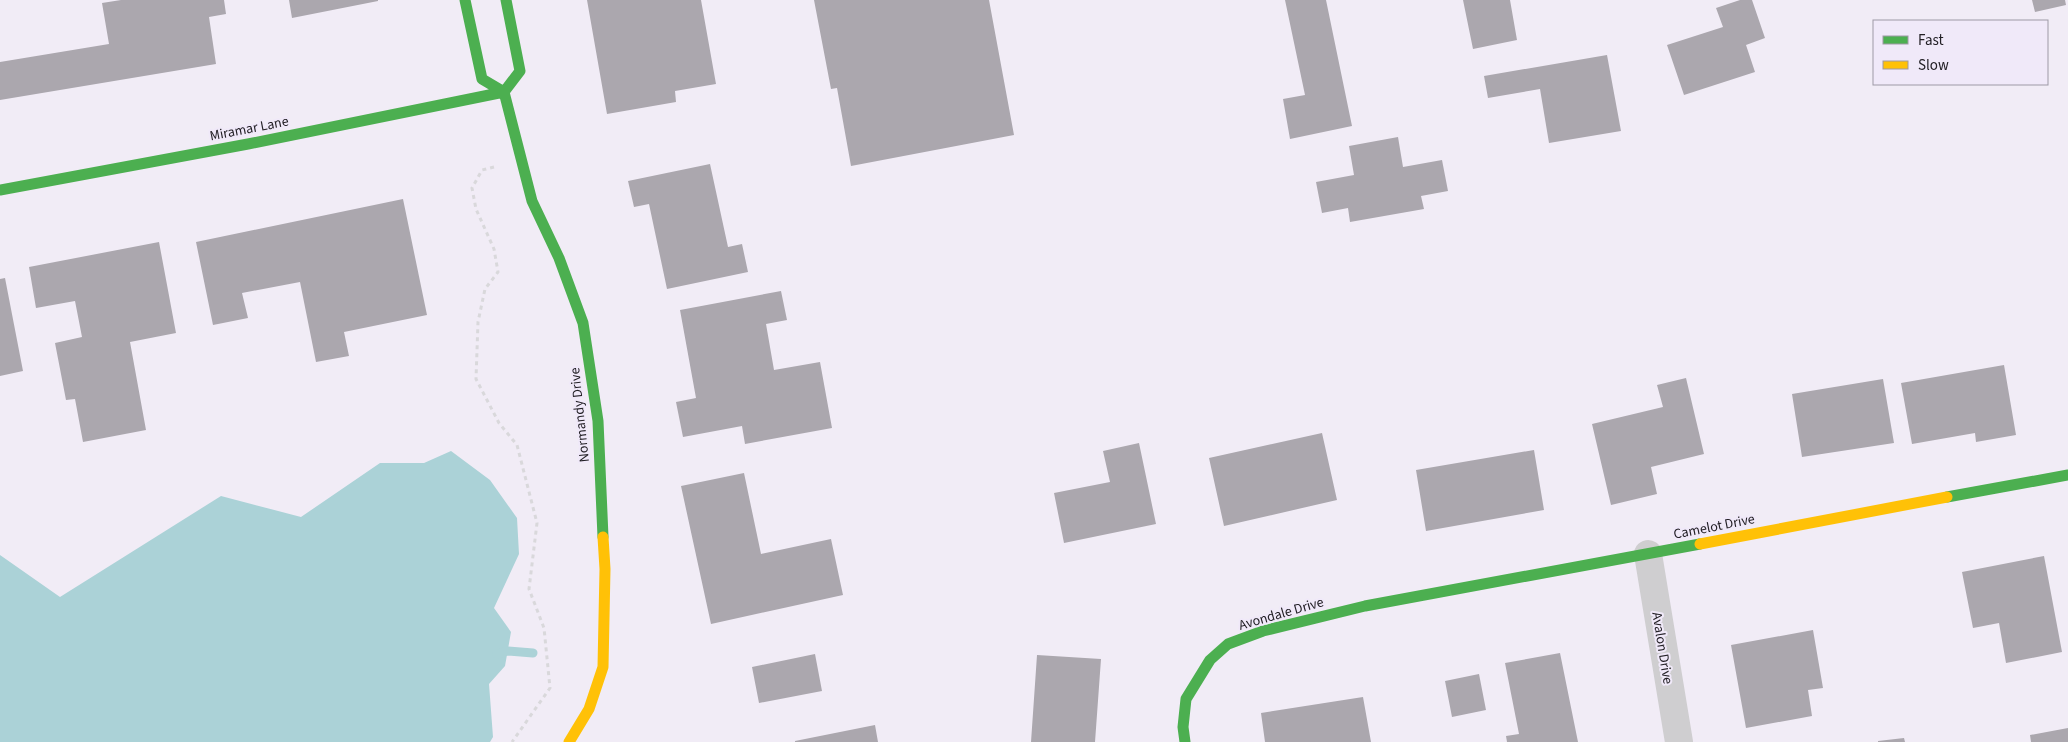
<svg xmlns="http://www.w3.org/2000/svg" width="2068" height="742" font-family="'Source Sans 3',sans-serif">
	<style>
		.water { fill: #abd2d7 }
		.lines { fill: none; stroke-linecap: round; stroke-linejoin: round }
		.stream { stroke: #abd2d7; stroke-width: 9 }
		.building { fill: #aba7ae }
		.path { stroke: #d9d8db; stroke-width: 3; stroke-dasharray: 4 4; stroke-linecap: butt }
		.street { stroke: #cfced0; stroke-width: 28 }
		.fast { stroke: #4caf50; stroke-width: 11 }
		.slow { stroke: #ffc107; stroke-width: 11 }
		.labels { text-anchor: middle; stroke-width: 4; stroke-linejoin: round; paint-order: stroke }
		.street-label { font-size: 14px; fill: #232026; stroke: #f0e9f9 }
	</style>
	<rect width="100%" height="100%" fill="#f1ecf6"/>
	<path class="water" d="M451,451l39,29 27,38 2,36 -25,54 17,24 -6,34 -16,18 4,53 -3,5h-490v-187l60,42 161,-101 80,21 79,-54h44z"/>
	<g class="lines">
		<path class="stream" d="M497,654l11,-3 25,2"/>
	</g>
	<path class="building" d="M121,0h103l2,14 -17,3 7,47 -216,36v-38l109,-18 -7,-41z
		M289,0h89v1l-86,17z
		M587,0h114l15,84 -41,7 1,11 -69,12z
		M814,0h175l25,135 -163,31 -14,-78 -6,1z
		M1285,0h41l26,126 -62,13 -7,-40 22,-4z
		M1463,0h47l7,40 -44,9z
		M1740,0h12l13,38 -19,7 9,27 -71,23 -17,-50 56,-18 -7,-19z
		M2032,0h33l1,5 -31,7z
		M1607,55l14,76 -72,12 -9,-54 -52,9 -4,-22z
		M1398,137l5,30 39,-7 6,31 -27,5 3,13 -74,13 -2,-14 -26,5 -6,-31 38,-7 -5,-29z
		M710,164l18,83 14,-3 6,28 -81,17 -18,-85 -15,3 -6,-26z
		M403,199l24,116 -83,17 5,24 -33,6 -16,-80 -58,11 6,25 -35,7 -17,-83z
		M159,242l17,91 -46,9 16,88 -63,12 -8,-43 -9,1 -11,-57 27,-6 -7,-36 -39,7 -7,-41z
		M5,278l18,93 -23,5v-97z
		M781,291l6,29 -21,4 8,46 46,-8 12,66 -87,16 -3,-18 -59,11 -7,-35 20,-4 -16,-88z
		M2004,365l12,70 -40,7 -1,-9 -63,11 -11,-61z
		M1686,378l18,76 -53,13 6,27 -46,11 -19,-81 71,-17 -6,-22z
		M1883,379l11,64 -92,14 -10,-63z
		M1322,433l15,67 -113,26 -15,-68z
		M1139,443l17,81 -92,19 -10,-50 56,-11 -7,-31z
		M1534,450l10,60 -118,21 -10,-61z
		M744,473l17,81 70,-15 12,56 -132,29 -30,-138z
		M2044,556l18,96 -56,11 -7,-40 -26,5 -11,-56z
		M1813,630l10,58 -15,2 4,26 -66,12 -15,-83z
		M1560,653l18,89h-71l-1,-6 13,-2 -14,-71z
		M815,654l7,37 -63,12 -7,-36z
		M1037,655l64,4 -6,83h-64z
		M1479,674l7,36 -34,7 -7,-36z
		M1363,697l8,45h-106l-4,-29z
		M875,725l3,17h-83v-1z
		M2068,728v14h-37l-1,-7z
		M1904,738l1,4h-27v-1z"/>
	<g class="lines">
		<path class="path" d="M494,167l-12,3 -10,18 4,21 18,40 4,23 -13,17 -7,33 -2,57 23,44 18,22 20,78 -8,66 15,39 6,60 -38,54"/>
		<path class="street" d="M1648,554l31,188"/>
		<path class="fast" d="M465,0l17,79 22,13 28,109 27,57 24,65 15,98 5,116
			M0,190l248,-46 256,-52 16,-21 -14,-71
			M1947,497l121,-22
			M1185,742l-2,-15 3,-28 24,-39 18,-16 35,-13 102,-25 335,-62"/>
		<path class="slow" d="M1700,544l247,-47
			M569,742l20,-33 14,-42 2,-98 -2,-32"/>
	</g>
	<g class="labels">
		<g class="street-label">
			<text transform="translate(249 128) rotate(-11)" y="5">Miramar Lane</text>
			<text transform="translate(579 415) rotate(-96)" y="5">Normandy Drive</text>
			<text transform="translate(1714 526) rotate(-11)" y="5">Camelot Drive</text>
			<text transform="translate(1281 613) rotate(-16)" y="5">Avondale Drive</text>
			<text transform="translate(1663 648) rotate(81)" y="5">Avalon Drive</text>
		</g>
	</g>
	<rect x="1873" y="20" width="175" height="65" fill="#f0e9f9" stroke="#9e99a5"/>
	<rect x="1883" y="36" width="25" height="8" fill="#4caf50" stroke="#9e99a5"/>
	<text x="1918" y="45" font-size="15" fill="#232026">Fast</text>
	<rect x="1883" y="61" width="25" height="8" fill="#ffc107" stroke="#9e99a5"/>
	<text x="1918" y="70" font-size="15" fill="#232026">Slow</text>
</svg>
